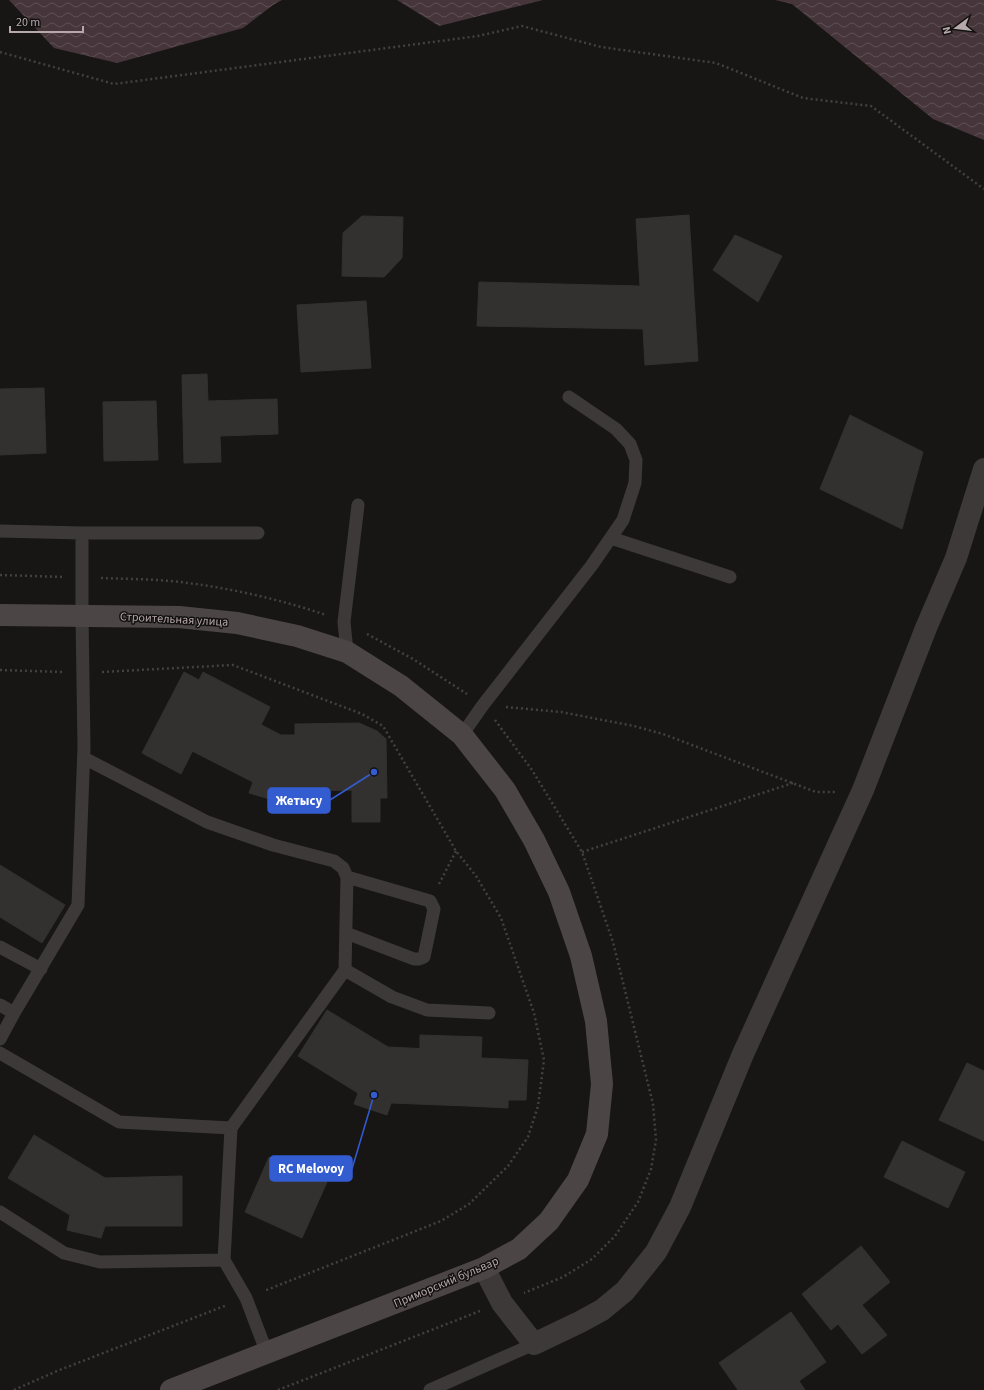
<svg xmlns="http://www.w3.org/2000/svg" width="984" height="1390" font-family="'Source Sans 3',sans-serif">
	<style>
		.water { fill: url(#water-waves) }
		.building { fill: #333130; stroke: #333030 }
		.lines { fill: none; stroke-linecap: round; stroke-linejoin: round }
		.path { stroke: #453f40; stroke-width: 2.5; stroke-dasharray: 2 3; stroke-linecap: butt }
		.lane { stroke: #3e3939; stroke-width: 13 }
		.street { stroke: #3e3939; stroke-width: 22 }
		.secondary { stroke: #4c4546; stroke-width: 22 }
		.labels { text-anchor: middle; stroke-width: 3; stroke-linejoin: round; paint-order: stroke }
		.street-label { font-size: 12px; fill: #b6a8ab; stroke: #121110 }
		.leader { fill: none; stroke: #345cd1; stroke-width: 1.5 }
		.callout-dot { fill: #345cd1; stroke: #121110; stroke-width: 1.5 }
		.callout { fill: #345cd1; stroke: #345cd1; stroke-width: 1.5 }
		.callout-label { font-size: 13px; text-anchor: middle; font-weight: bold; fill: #fff }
	</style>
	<defs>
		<pattern id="water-waves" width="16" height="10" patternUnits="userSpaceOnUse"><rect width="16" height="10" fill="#46363c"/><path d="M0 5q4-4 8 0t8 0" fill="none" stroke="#5e5056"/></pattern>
	</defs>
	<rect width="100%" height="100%" fill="#171615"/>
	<path class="water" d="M9,0h273l-9,5 -30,23 -126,35 -63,-15z
		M397,0h146l-104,26z
		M775,0h209v140l-51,-21 -141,-115z"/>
	<path class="building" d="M689,215l9,146 -53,4 -2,-36 -166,-3 2,-44 161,4 -4,-67z
		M362,216l41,1 -1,41 -18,19 -42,-1 1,-43z
		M735,235l47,21 -24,46 -45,-32z
		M366,301l5,67 -70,4 -4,-67z
		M207,374l1,27 69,-2 1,35 -58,2 1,26 -37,1 -2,-88z
		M44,388l2,65 -46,2v-66z
		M156,401l2,59 -54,1 -1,-59z
		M850,415l73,37 -21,77 -82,-40z
		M184,672l15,8 4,-8 67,35 -9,18 -44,-23 -36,72 -39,-21z
		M217,702l64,33h82v55l-77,1 -3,12 -34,-10 4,-11 -61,-31z
		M359,723l18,8 9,8 1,59h-7v24h-28v-32h11v-55h-68v-11z
		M0,865l65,40 -23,38 -42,-26z
		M327,1010l61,37 82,4 -2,55 -77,-3 -4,12 -33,-11 4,-11 -60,-37z
		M420,1035l62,2 -1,21 47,2 -2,40h-18v8l-40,-2 2,-55 -50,-2z
		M967,1063l17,8v70l-45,-21z
		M34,1135l71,43 77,-2v50h-77l-4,12 -34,-8 3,-15 -62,-37z
		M902,1141l63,31 -17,36 -64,-31z
		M269,1157l58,25 -25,56 -57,-26z
		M861,1246l29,36 -28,23 25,30 -25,19 -24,-30 -7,6 -29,-36z
		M791,1312l35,50 -27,19 6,9h-67l-19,-27z"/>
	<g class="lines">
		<path class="path" d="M0,52l114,32 364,-48 44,-10 79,21 115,16 87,35 68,8 113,83
			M0,575l64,2
			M101,578c26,1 53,1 79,4 50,6 99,17 146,33
			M367,634l46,25 54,35
			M0,670l63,2
			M102,672l131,-7 129,49 21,12 73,125 20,25 25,42 33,95 10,47 -6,46 -10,31 -20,29 -39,38 -28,17 -177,70
			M506,707l55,5 73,14 29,8 153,58h19
			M495,720l37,50 50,82 31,90 40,162 3,36 -5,29 -13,33 -23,34 -23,23 -29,18 -39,16
			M582,852l211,-69
			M439,884l17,-33
			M14,1390l43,-19 170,-66
			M278,1390l202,-79"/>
		<path class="lane" d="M0,531l82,2v83l2,131 -6,158 -64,108 -14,26
			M82,533h176
			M611,538l119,39
			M347,652l-3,-30 14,-117
			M462,735l21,-30 109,-140 31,-45 12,-37 1,-23 -6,-16 -14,-15 -47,-32
			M84,758l123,64 66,23 61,16 9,7 4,9 -2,93
			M346,933l68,26h5l5,-2 10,-48 -4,-8 -83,-24
			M0,947l41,22
			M0,1005l14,8
			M0,1053l119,69 112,6 -7,132 22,38 21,55
			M231,1128l114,-158 47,27 35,13 62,3
			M0,1212l64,41 36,9 124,-2
			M430,1390l104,-46"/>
		<path class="street" d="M484,1268l18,35 32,41 46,-22 22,-12 23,-19 31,-39 24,-45 63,-153 120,-264 63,-162 30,-70 28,-89"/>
		<path class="secondary" d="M0,615l179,2 58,6 60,13 50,16 54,34 61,49 43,55 29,50 25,52 22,64 15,65 6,63 -5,50 -19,46 -29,41 -30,28 -35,19 -313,122"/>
	</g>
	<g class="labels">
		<g class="street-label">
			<text transform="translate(174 619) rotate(3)" y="4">Строительная улица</text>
			<text transform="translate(446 1282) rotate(-23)" y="4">Приморский бульвар</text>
		</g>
	</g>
	<path class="leader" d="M374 772L330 800M374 1095L352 1169"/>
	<g class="callout-dot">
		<circle cx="374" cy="772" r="4"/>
		<circle cx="374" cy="1095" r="4"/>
	</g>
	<g class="callout">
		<rect x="268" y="788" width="62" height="25" rx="4"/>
		<rect x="270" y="1156" width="82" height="25" rx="4"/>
	</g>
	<g class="callout-label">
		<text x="299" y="805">Жетысу</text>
		<text x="311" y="1173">RC Melovoy</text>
	</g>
	<g transform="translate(956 28) rotate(255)" stroke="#121110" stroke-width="3" paint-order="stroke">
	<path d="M0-3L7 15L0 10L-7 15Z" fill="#b6a8ab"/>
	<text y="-6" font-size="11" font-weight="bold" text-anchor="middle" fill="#b6a8ab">N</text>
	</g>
	<path d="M10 26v6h73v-6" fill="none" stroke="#b6a8ab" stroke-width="2"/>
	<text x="16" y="26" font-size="12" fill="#b6a8ab" stroke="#121110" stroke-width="3" paint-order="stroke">20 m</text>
</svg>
